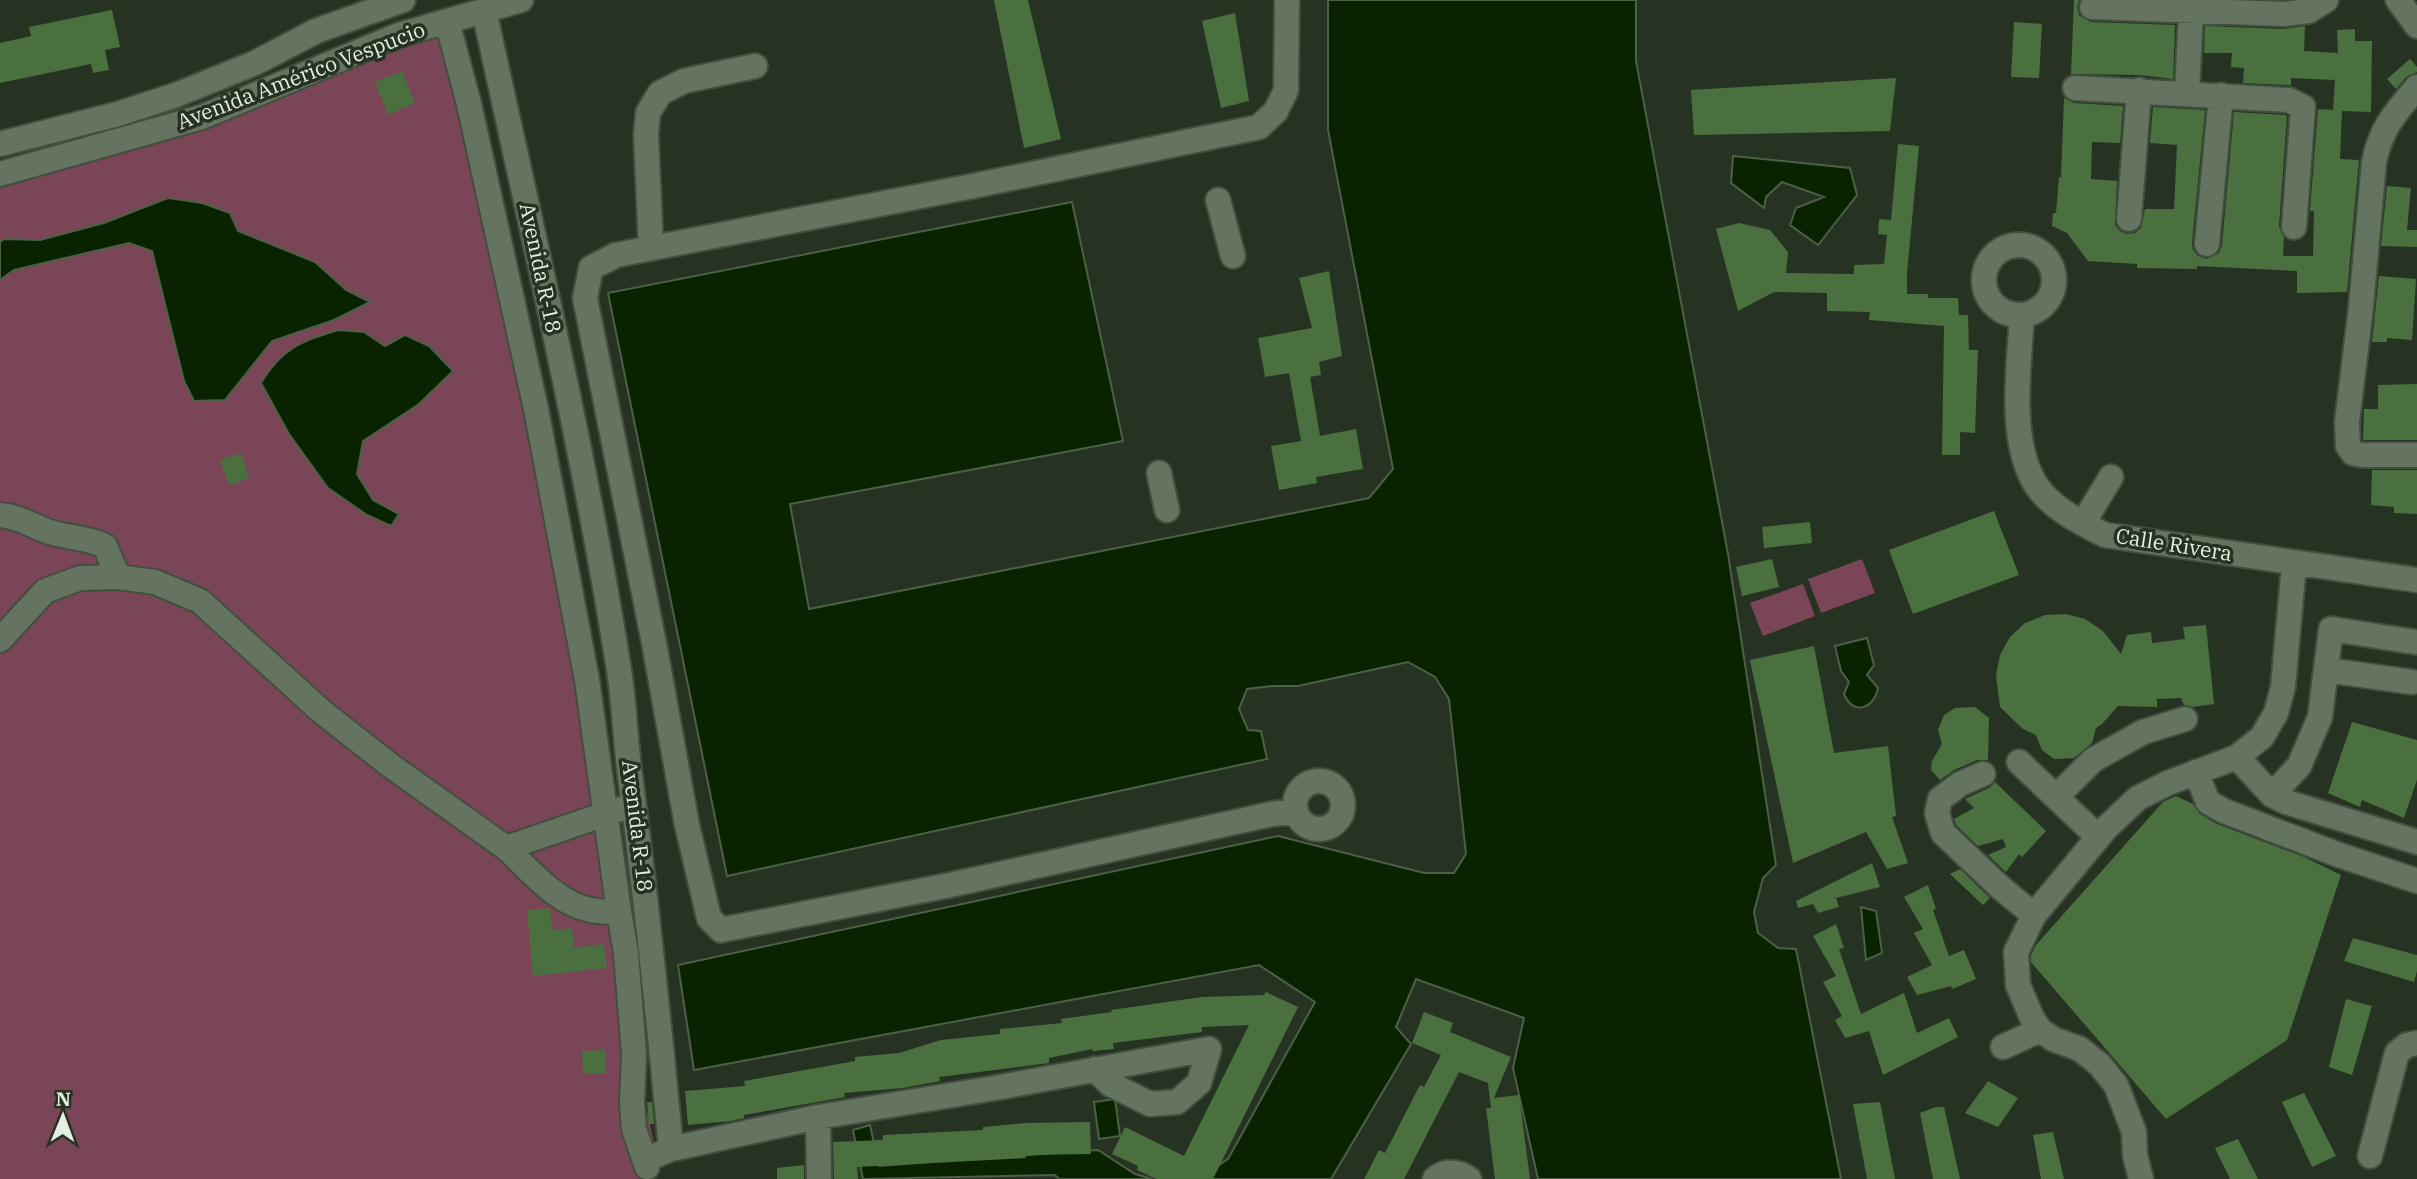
<svg xmlns="http://www.w3.org/2000/svg" width="2417" height="1179" font-family="'IBM Plex Serif',serif">
	<style>
		.green { fill: #7b4558 }
		.water { fill: #092301; stroke: #4b6045; stroke-width: 2 }
		.building { fill: #4b703f }
		.lines { fill: none; stroke-linecap: round; stroke-linejoin: round }
		.minor-casing { stroke: #424e3f; stroke-width: 28 }
		.minor { stroke: #657460; stroke-width: 24 }
		.labels { text-anchor: middle; stroke-width: 7; stroke-linejoin: round; paint-order: stroke }
		.street-label { font-size: 21px; fill: #e5eee3; stroke: #273322 }
	</style>
	<rect width="100%" height="100%" fill="#273322"/>
	<path class="green" d="M447,21l89,388 98,645 23,102 -10,11 -5,12h-642v-1005z
		M1862,559l13,34 -54,20 -13,-34z
		M1803,584l12,32 -52,20 -13,-33z"/>
	<path class="water" d="M1328,0h308v61l92,493 48,311 -13,13 -9,34 4,21 20,15 18,1 45,230h-303l-25,-111 11,-50 -108,-39 -20,48 15,17 -80,135h-144l13,-1 28,-19 87,-157 -56,-37 -565,105 -16,-105 600,-129 146,37h30l12,-19 -17,-155 -14,-22 -27,-15 -110,24h-25l-26,3 -8,20 9,21 13,1 6,28 -540,117 -119,-583 464,-91 51,239 -333,63 19,105 560,-111 24,-29 -65,-339z
		M1733,156l117,12 7,27 -39,50 -28,-20 6,-17 28,-11 -42,-15 -16,15 -2,11 -33,-25z
		M168,198l34,5 28,10 8,18 77,31 31,28 24,12 -36,18 -62,21 -47,59 -31,1 -10,-20 -32,-130 -23,-8 -115,27 -14,10v-38l4,-3 36,1 64,-17z
		M338,330l26,2 21,14 20,-11 24,11 24,25 -34,33 -56,37 -6,33 16,26 26,14 -8,12 -24,-11 -39,-27 -39,-54 -28,-51c21,-35 39,-41 77,-53z
		M1867,638l7,27 -7,10 11,13c-4,21 -25,28 -34,6l5,-12 -8,-11 -6,-25z
		M1861,907l15,4 6,42 -16,7z
		M1115,1099l5,37 -21,3 -5,-37z
		M870,1125l9,41 219,-16 37,24 17,5h-93l-4,-4 -192,4 -10,-49z"/>
	<path class="building" d="M994,0h34l33,139 -37,9z
		M2074,0h5l-2,7 2,8 12,7 84,3 -2,54 -34,-4 -68,-1z
		M112,10l8,37 -15,3 4,20 -16,3 -2,-9 -91,19v-40l31,-7 -2,-9z
		M1235,13l14,88 -28,7 -19,-87z
		M2014,22l28,2 -3,54 -28,-1z
		M2205,26l78,3 22,-3 -1,25 34,2 -1,-23 18,-1v12h17l-1,71 -29,-1 -2,48 19,1 -12,132 -50,1v-22l-100,-5v3l-60,-1v-4l-49,-3 -21,-28 -15,-7 1,-13h3l3,-36h2l3,-79 10,5 49,3 -3,37 -28,-1 -1,37 26,2 -2,44 5,6 7,3 8,-1 6,-5 4,-19h29l3,-64 -27,-2 3,-36 52,3 -13,133 1,7 5,6 8,3 13,-6 3,-8 12,-133 51,3 2,1 -8,110 5,11 -1,19h30l1,-45h-4l8,-102 15,1 2,-30 -44,-2v7l-48,-2 1,-15 -13,-1 1,-14h-28z
		M2410,59l7,8v5l-11,5 -10,12 -9,-10z
		M402,71l13,32 -27,12 -13,-33z
		M1896,78l-6,53 -196,4 -3,-45z
		M1898,144l21,2 -12,127v21h21v4h30l1,17h9l1,35h9l-3,83 -15,-1v23h-18l2,-129 -75,-6 1,-8 -43,-1v-18l-53,-1 -36,19 -22,-82 23,-6 31,7 18,22 -2,21 68,1v-9l30,-1 3,-29 -9,-1 1,-15 12,1z
		M2387,186l24,2 -4,42h10v17l-36,-1z
		M1329,271l13,85 -23,6 2,13 -11,2 10,59 36,-7 7,40 -47,8 1,6 -38,7 -8,-44 30,-5 -12,-68 -24,4 -7,-39 54,-10 -13,-50z
		M2379,276l37,3 -4,61 -25,-2v4h-15z
		M2417,384v56h-54l1,-31h14v-24z
		M241,453l8,25 -20,7 -9,-25z
		M2372,470h45v44l-23,-1v-6l-23,-2z
		M1994,511l25,64 -106,39 -24,-64z
		M1810,522l2,21 -48,5 -2,-21z
		M1772,559l7,28 -37,9 -6,-29z
		M2066,614l19,5 18,12 18,23 6,-19 24,-3 1,11 33,-4 -2,-12 23,-2 8,79 -22,3 -8,-2 -3,-7 -24,1v8l-39,-1 -16,18 -6,4 -4,15 -18,15 -20,1 -12,-9 -6,-15 -13,-6 -23,-22 -4,-32 4,-20 10,-18 15,-14 20,-8z
		M1814,646l20,107 54,-7 8,70 -4,1 16,46 -21,6 -21,-37 -73,31 -43,-203z
		M1975,707l14,11 -1,42h-11l-23,10 -14,10 -9,-10 1,-9 10,-17 -4,-14 6,-15 11,-7z
		M2352,722l65,18v40l-13,38 -42,-18 -2,7 -32,-14z
		M1995,782l51,49 -24,26 -3,-3 -13,18 -18,-17 18,-8 -3,-8 -25,7 -22,-21 -2,-6 20,-11 -9,-9 24,-11z
		M2176,796l17,8 7,10 17,10 87,33 37,18 -54,165 -121,79 -135,-157v-7l5,-10 127,-143z
		M1872,863l8,24 -44,11 3,9 -21,6 -5,-9 -15,4 -2,-7z
		M1960,869l30,29 -7,7 -33,-31z
		M1928,885l8,24 -3,1 16,46 15,-6 12,29 -24,10 -1,-3 -34,9 -10,-18 25,-12 -18,-32 9,-4 -19,-32z
		M550,908l2,22 20,-2 2,20 30,-4 3,24 -74,8 -6,-66z
		M1836,924l8,24 -5,1 22,65 43,-21 13,40 32,-15 9,19 -75,38 -14,-44 -24,7 -10,-18 7,-4 -19,-34 13,-6 -23,-40z
		M2353,938l64,17v16l-3,11 -70,-21z
		M1266,992l32,15 -85,172h-57l-19,-9 1,-4 -26,-12 13,-27 59,29 65,-131 -47,2v5l-89,11 1,6 -21,2 -1,-2 -43,9v5l-110,14 1,4 -37,7 -59,5 1,4 -101,18v3l-13,3 -43,4 -3,-34 60,-5 -1,-5 111,-20v-4l44,-4 42,-13 59,-6v-5l62,-6 -1,-4 51,-7 -1,-2 91,-13 62,-2z
		M2346,999l26,7 -20,69 -23,-8z
		M1424,1012l29,11 -3,9 61,25 -17,41 25,-3 11,84h-35l-9,-71h5l-3,-25 -29,-11 -55,107h-40l15,-29 6,3 35,-68 4,2 17,-32 -29,-12z
		M605,1050l1,24h-23l-1,-23z
		M1988,1081l30,17 -20,29 -33,-14z
		M2304,1093l32,63 -24,11 -30,-65z
		M647,1102h5l2,22h-5z
		M1880,1102l15,77h-28l-14,-75z
		M1936,1107h8l16,72h-27l-13,-66z
		M1090,1122l1,32 -66,1 1,3 -169,9 1,12h-24l-1,-37 50,-2v-5l100,-5v-3l43,-4z
		M2053,1132l11,47h-23l-8,-44z
		M2238,1139l20,40h-28l-15,-31z
		M804,1165v14h-27v-11z"/>
	<g class="lines">
		<defs>
			<path id="minor" d="M1287,0l-1,90 -10,21 -17,16 -286,59 -357,69 -25,13 -6,30 69,345 33,182 22,93 12,12 229,-45 322,-71 24,-3
				M2398,0l19,26
				M2092,7l192,7 25,-3 17,-11
				M484,10c47,218 99,434 134,654 6,35 7,70 11,104 17,127 30,254 42,381
				M447,21l22,83 67,305 51,271 32,232 7,41 8,101 -2,49 2,26 13,38
				M2417,87c-22,26 -36,41 -43,75l-13,145 -14,115 1,24 5,7 9,2h55
				M2075,88l214,12 14,7 -9,120
				M2187,93l4,-83
				M0,144l118,-30 58,-19 79,-32 61,-32 87,-31
				M0,174l202,-57 197,-82 122,-35
				M1218,200l15,56
				M2129,219l10,-129
				M2207,244l14,-149
				M1984 280a35 35 0 1 1 70 0a35 35 0 1 1-70 0Z
				M651,248l-5,-113 2,-22 12,-20 24,-12 71,-15
				M2022,315c-3,50 -14,126 14,170 15,23 45,38 69,50l312,45
				M1159,473l8,37
				M0,515c17,1 31,10 47,16 19,7 40,6 58,15l13,31
				M2083,523l28,-46
				M0,640l45,-49 35,-13 38,-1 37,5 45,19 121,110 70,55 115,82 114,-39
				M2326,670l86,12
				M2237,757l35,38 14,7 131,40
				M2019,762l79,75
				M2196,772l12,30 16,9 115,44 78,26
				M1983,774l-23,10 -20,15 -3,14 6,20 58,55 33,27
				M1295 805a24 24 0 1 1 48 0a24 24 0 1 1-48 0Z
				M2272,795l27,-29 21,-49 11,-88 84,13
				M2056,797l37,-37 50,-28 42,-13
				M506,848c24,22 51,56 85,62 9,2 18,2 28,2
				M2003,1047l37,-17
				M818,1117l1,62
				M657,1155l14,-6 147,-32 177,-29 214,-39 -10,34 -22,19 -27,2 -40,-20 -15,-15
				M2370,1156l27,-103 10,-8 10,-2
				M1435,1179c10,-9 25,-8 34,0
				M2141,1179l-6,-24 -1,-23 -18,-47 -16,-20 -20,-16 -27,-10 -13,-9 -8,-12 -14,-33 -2,-33 18,-37 72,-87 32,-30 30,-15 69,-26 25,-20 14,-24 7,-26 11,-123"/>
		</defs>
		<use href="#minor" class="minor-casing"/>
		<use href="#minor" class="minor"/>
	</g>
	<g class="labels">
		<g class="street-label">
			<text transform="translate(301 76) rotate(-21)" y="7">Avenida Américo Vespucio</text>
			<text transform="translate(540 268) rotate(78)" y="7">Avenida R-18</text>
			<text transform="translate(2174 545) rotate(9)" y="7">Calle Rivera</text>
			<text transform="translate(637 826) rotate(83)" y="7">Avenida R-18</text>
		</g>
	</g>
	<g transform="translate(63 1116) rotate(1)" stroke="#273322" stroke-width="5" paint-order="stroke">
	<path d="M0-5L12 26L0 18L-12 26Z" fill="#e5eee3"/>
	<text y="-10" font-size="19" font-weight="bold" text-anchor="middle" fill="#e5eee3">N</text>
	</g>
</svg>
